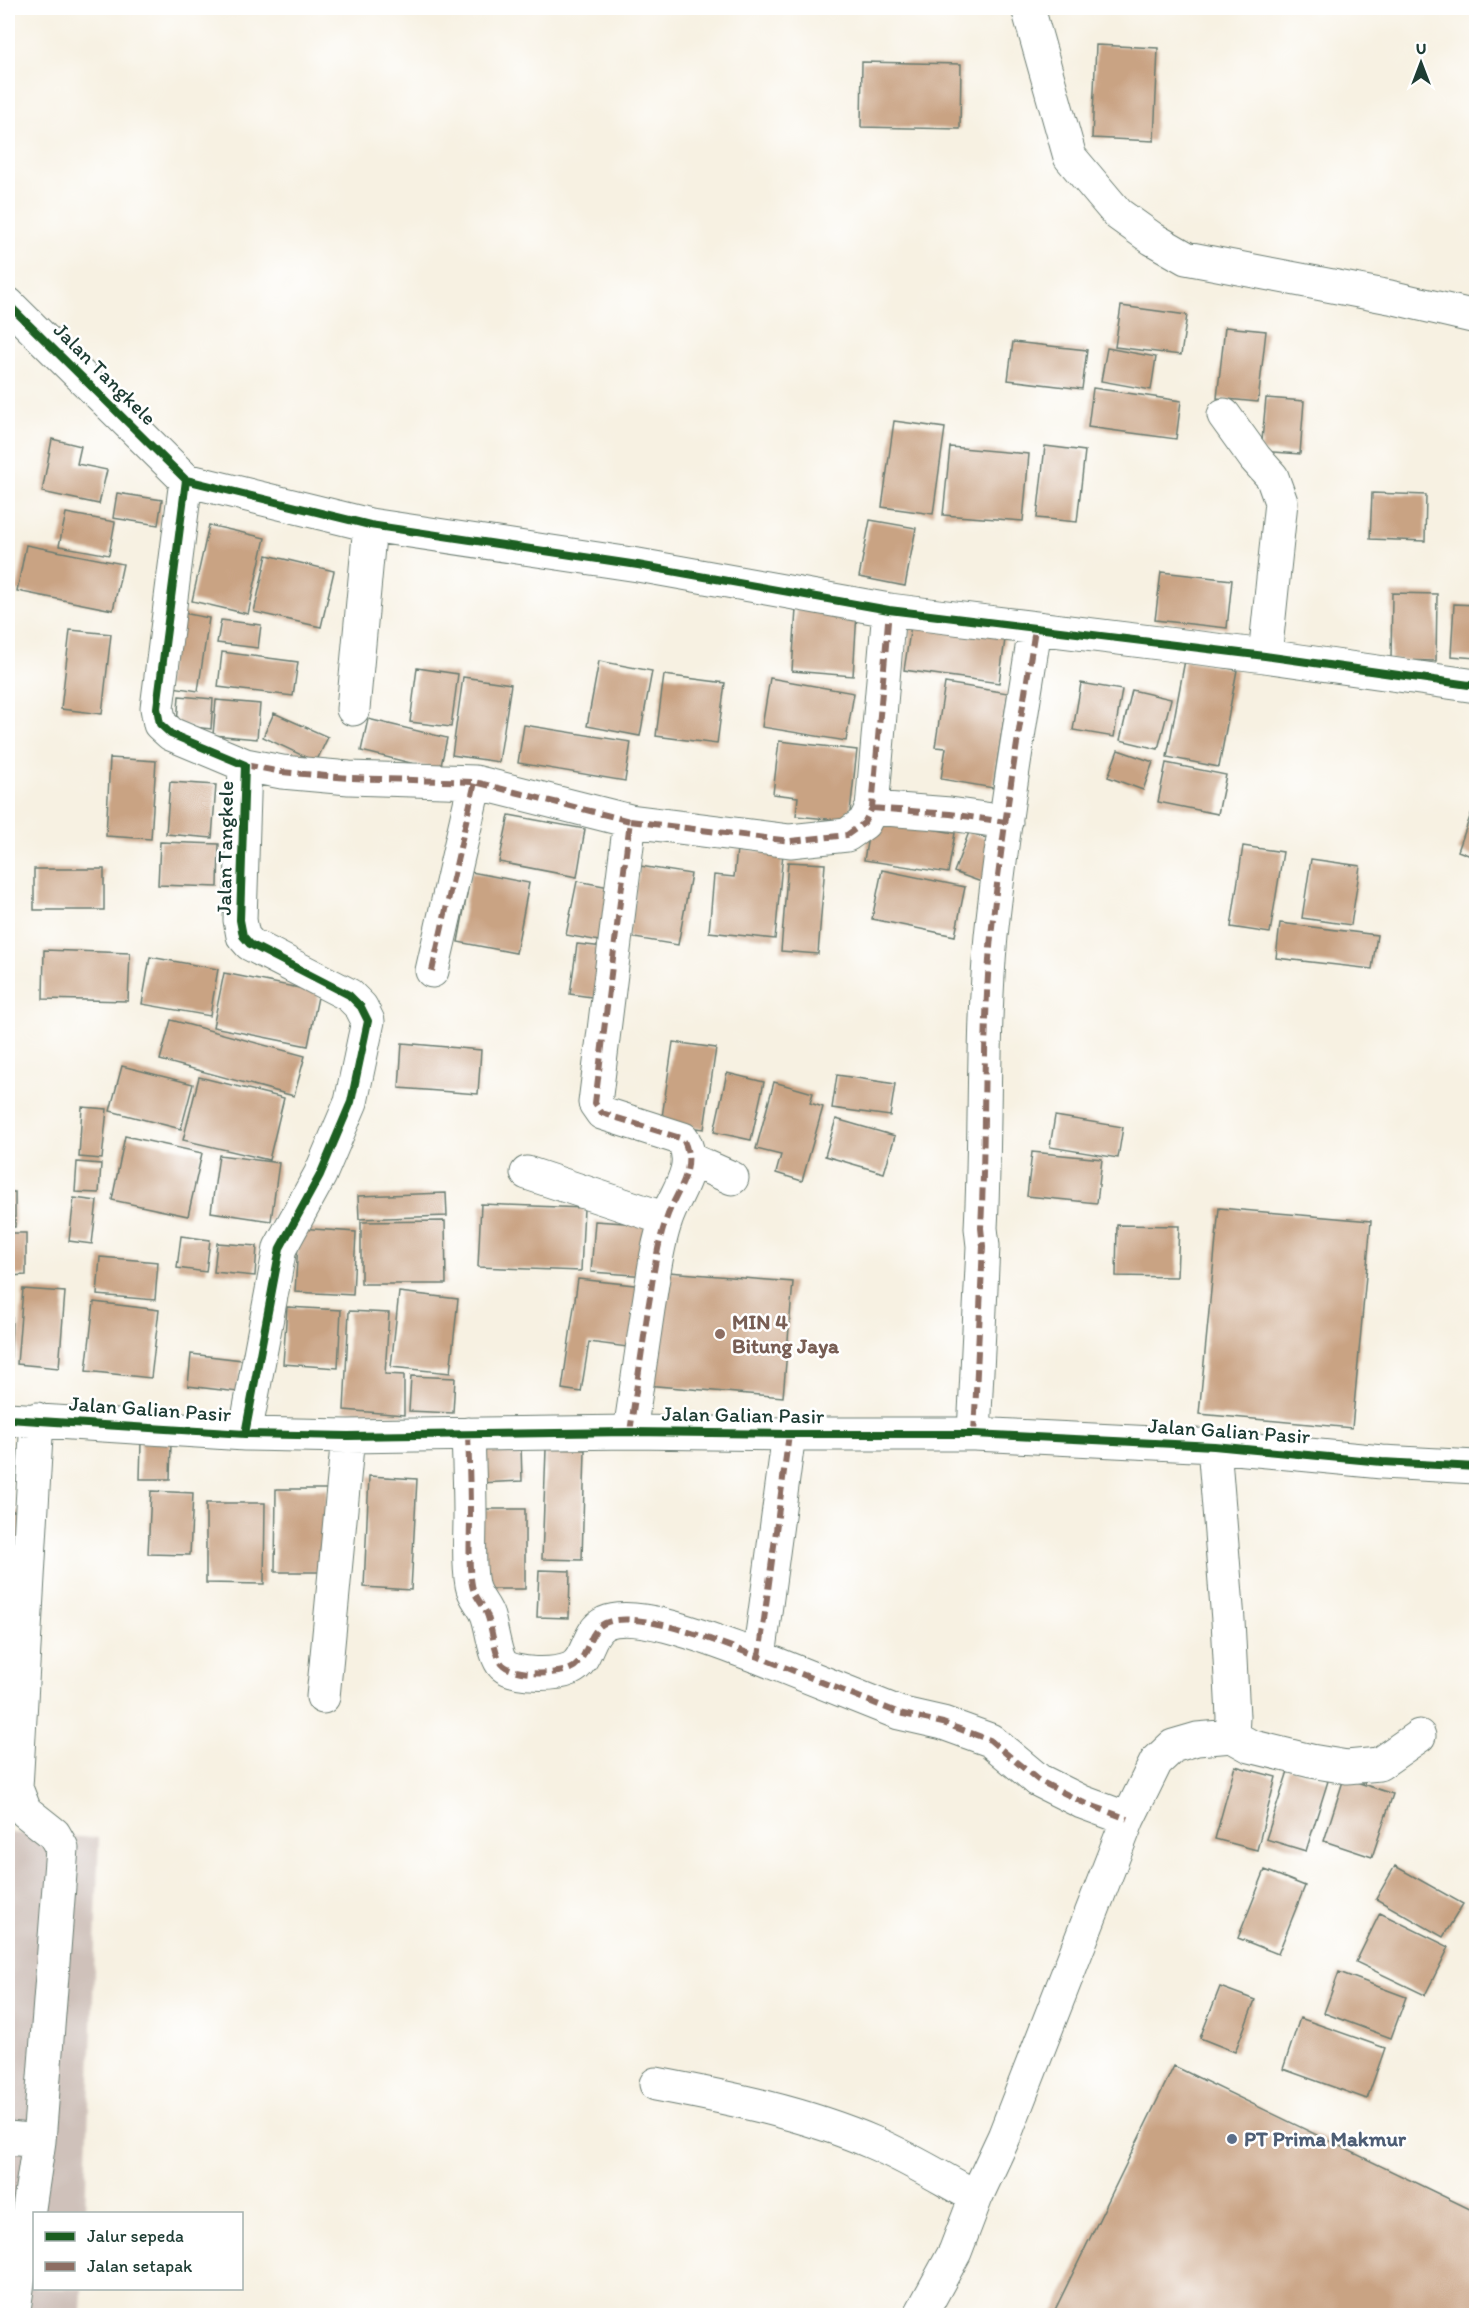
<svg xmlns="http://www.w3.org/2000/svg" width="1484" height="2323" font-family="Itim,sans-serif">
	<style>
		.industrial { fill: #cfc1ba }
		.building { fill: #c9a383 }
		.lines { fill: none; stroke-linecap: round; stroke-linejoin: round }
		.minor-casing { stroke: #6b7c71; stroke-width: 35 }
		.minor { stroke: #fff; stroke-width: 33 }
		.quiet { stroke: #8d6e63; stroke-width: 6; stroke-dasharray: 12 6; stroke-linecap: butt }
		.cycleway-casing { stroke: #fff; stroke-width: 11 }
		.cycleway { stroke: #1b5e20; stroke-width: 8 }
		.education-dot { fill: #8d6e63; stroke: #fff; stroke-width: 2 }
		.service-dot { fill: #5c6f8a; stroke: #fff; stroke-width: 2 }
		.labels { text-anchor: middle; stroke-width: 5; stroke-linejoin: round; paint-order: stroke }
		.street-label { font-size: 21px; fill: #1f3d34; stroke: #fff }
		.education-label { font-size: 21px; font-weight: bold; fill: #785e54; stroke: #fff; text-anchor: start }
		.service-label { font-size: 21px; font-weight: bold; fill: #4e5e75; stroke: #fff; text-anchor: start }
	</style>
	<rect width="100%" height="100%" fill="#fff"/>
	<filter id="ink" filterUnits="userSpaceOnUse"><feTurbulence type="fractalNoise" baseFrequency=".0167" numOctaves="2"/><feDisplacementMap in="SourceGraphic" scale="12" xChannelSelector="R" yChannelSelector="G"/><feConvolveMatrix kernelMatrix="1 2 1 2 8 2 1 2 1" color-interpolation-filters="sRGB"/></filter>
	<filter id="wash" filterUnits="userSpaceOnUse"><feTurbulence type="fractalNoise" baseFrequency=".008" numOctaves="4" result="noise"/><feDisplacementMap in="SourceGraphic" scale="24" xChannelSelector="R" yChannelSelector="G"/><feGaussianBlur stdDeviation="1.35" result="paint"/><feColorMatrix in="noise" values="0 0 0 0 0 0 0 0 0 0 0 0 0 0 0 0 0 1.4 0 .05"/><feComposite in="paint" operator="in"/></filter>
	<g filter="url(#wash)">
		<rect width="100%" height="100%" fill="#f7f1e2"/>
		<path class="industrial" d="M8,1833l91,5 -14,375 -51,1v74l48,1 -1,26h-73z"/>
		<g id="blocks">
			<path class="building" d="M1096,45l62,3 -4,93 -62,-3z
				M862,62l99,2 -1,65 -99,-2z
				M1121,306l66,9 -6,40 -66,-8z
				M1225,327l41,4 -8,71 -41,-4z
				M1013,342l74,8 -5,39 -74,-9z
				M1107,348l49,9 -5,33 -50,-9z
				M1093,388l88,13 -5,38 -88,-12z
				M1266,398l38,3 -4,53 -39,-3z
				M894,421l51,7 -12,86 -51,-7z
				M52,439l29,7 -4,18 30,6 -8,34 -57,-12z
				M1045,446l40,5 -8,71 -40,-4z
				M950,447l79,7 -6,67 -80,-6z
				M117,493l45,7 -4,25 -45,-7z
				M1372,493l54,2 -1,46 -55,-2z
				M66,513l49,9 -6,33 -50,-9z
				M870,520l46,8 -11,58 -46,-9z
				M209,525l56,13 -17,76 -56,-13z
				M26,545l97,19 -10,46 -96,-19z
				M267,555l67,16 -13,56 -67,-15z
				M1161,572l71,8 -5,48 -72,-8z
				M1392,593l45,1 -1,67 -45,-1z
				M1454,604l22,1v53l-25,-2z
				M796,609l61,4 -4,63 -61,-5z
				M178,612l31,6 -11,73 -32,-5z
				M912,619l94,13 -7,51 -95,-13z
				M221,620l40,5 -3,23 -41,-5z
				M70,630l41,4 -9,80 -41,-5z
				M222,652l76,10 -5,34 -75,-9z
				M1185,660l52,10 -18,97 -52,-10z
				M599,661l53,10 -12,65 -53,-10z
				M417,668l41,6 -7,53 -41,-5z
				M664,675l61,8 -8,61 -61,-8z
				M463,677l48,7 -12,78 -47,-7z
				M770,678l84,15 -8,48 -84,-14z
				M945,683l63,10 -15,95 -52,-9 5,-31 -11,-1z
				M1081,683l41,7 -8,47 -41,-7z
				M1132,690l39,9 -13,50 -38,-9z
				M179,696l34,3 -2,30 -34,-4z
				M216,700l44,4 -3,35 -44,-4z
				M274,713l54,24 -12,25 -53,-25z
				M368,719l79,19 -7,32 -79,-19z
				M524,725l107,17 -6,39 -107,-18z
				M779,741l78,9 -8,71 -53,-5 2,-19 -25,-3z
				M1118,750l35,12 -10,28 -35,-13z
				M110,758l46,3 -5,78 -45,-3z
				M1166,763l60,12 -8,39 -60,-12z
				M170,782l46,3 -4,53 -46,-4z
				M1476,800v58l-18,-7z
				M509,815l76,14 -8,48 -78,-15z
				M871,819l84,14 -7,40 -84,-13z
				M969,832l30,11 -15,40 -30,-11z
				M160,842l59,2 -1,43 -60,-2z
				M1243,846l40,6 -13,81 -39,-6z
				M737,849l46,4 -8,86 -66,-7 5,-57 20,2z
				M1311,859l49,7 -9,59 -49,-7z
				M788,862l37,2 -7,90 -37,-3z
				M640,866l51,8 -13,71 -50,-8z
				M34,869h70v41h-70z
				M882,870l83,17 -10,49 -83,-17z
				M471,872l58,11 -13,70 -58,-11z
				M577,881l38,7 -10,54 -39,-7z
				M1280,923l97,12 -5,34 -96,-11z
				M577,944l36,4 -7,51 -36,-5z
				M44,950l86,3 -2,48 -85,-2z
				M150,957l68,12 -8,47 -68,-12z
				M224,973l95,19 -11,54 -95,-19z
				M171,1020l134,36 -11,40 -134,-36z
				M673,1042l43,6 -12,81 -43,-5z
				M402,1043l79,7 -3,44 -79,-6z
				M122,1066l71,18 -12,45 -71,-18z
				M727,1073l37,9 -13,58 -37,-8z
				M837,1075l58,9 -5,32 -58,-8z
				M199,1077l85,21 -15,62 -86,-20z
				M774,1082l39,11 -3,10 13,4 -21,74 -26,-8 5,-18 -25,-6z
				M82,1107l25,2 -5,50 -23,-2z
				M1055,1116l68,11 -5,31 -68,-11z
				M836,1119l59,17 -11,37 -59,-17z
				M125,1136l77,17 -14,63 -76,-16z
				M1032,1152l70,7 -5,44 -70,-7z
				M219,1155l60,8 -8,58 -60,-9z
				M77,1162l24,2 -2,29 -24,-1z
				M8,1192h7v35h-7z
				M446,1193l1,23 -88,3 -1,-23z
				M74,1198l23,3 -5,43 -23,-3z
				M481,1204l103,4 -3,63 -103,-4z
				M1219,1208l152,13 -19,207 -153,-14z
				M445,1221l1,63h-85v-62z
				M595,1221l58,4 -5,51 -57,-4z
				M1117,1225l62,1 -2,51 -61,-1z
				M299,1228l57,4 -3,63 -58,-3z
				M8,1233h18v42l-18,1z
				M181,1236l29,4 -4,32 -29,-4z
				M217,1243l40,3 -2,30 -41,-4z
				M100,1257l58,5 -3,38 -58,-5z
				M656,1271l137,11 -10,115 -137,-12z
				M578,1279l65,7 -8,62 -46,-6 -8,50 -19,-3z
				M23,1289l42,3 -6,76 -42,-4z
				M399,1292l59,7 -8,74 -59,-6z
				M94,1302l65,8 -8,68 -65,-7z
				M287,1307l54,3 -3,58 -55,-4z
				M349,1311l40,2 -4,61 19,1v40l-60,-5z
				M8,1315h4l-2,59h-2z
				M191,1354l51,6 -4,32 -50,-6z
				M411,1376l44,2 -2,35 -44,-2z
				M141,1442h30l-1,37h-30z
				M521,1445l1,36 -44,2 -2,-36z
				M546,1449l39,1 -3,110 -40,-1z
				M369,1476l48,3 -6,111 -47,-3z
				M276,1489h51v83h-52z
				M151,1491l42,2 -3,62 -42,-1z
				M206,1503h59l-1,81 -58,-1z
				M479,1509h46v80h-46z
				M8,1511h15l-1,49h-14z
				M539,1570l31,1 -1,47 -32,-1z
				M1235,1766l41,11 -19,73 -42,-11z
				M1289,1768l39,13 -22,70 -40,-12z
				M1344,1778l49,16 -21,63 -48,-16z
				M1395,1866l68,38 -20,33 -67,-38z
				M1265,1870l40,16 -27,68 -40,-16z
				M1380,1913l69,34 -24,48 -69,-33z
				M1339,1972l67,25 -15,41 -67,-25z
				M1220,1987l35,13 -20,52 -35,-14z
				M1300,2018l85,30 -18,51 -84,-30z
				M1174,2066l302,146v104h-424z"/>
		</g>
	</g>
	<g filter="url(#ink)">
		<use href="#blocks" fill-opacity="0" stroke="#6b7c71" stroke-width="1.5"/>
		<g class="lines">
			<defs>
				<path id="minor" d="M1028,8l42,149 48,57 35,25 33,19 204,39 86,20
					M8,304l178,176 -29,228 3,16 11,10 74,31 -5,155 3,16 7,8 99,51 12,12 7,14 -17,81 -31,73 -40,73 -35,186
					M1224,415l31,43 17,19 9,25 -16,154
					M186,480l184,45 268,40 251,45 376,46 211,30
					M353,709l17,-184
					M245,765l37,7 67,6 126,4 155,39 -35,282 7,10 81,26c16,30 -8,53 -17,81 -10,28 -13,60 -18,89 -6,41 -12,82 -18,123
					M872,808l78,6 56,8
					M630,821l160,20 57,-6 17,-12 8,-15 17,-198
					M432,971l43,-189
					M689,1159l43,19
					M527,1173l139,46
					M8,1419l237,15 103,2 282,-4 159,2h185l240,12 168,16 94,5
					M468,1434c1,28 2,55 2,82 0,23 -2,47 2,69 2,12 13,21 16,32 4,12 7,40 15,48 12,11 53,10 67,4 19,-8 16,-37 35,-46 34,-15 119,22 154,34
					M789,1434l-30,223 140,56 44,10 47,17 48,40 44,22 46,17
					M974,1434l9,-188 -2,-18c5,-97 1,-195 10,-292 11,-103 28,-205 44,-307
					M323,1697l25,-261
					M1232,1736l18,10 61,15 36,6 32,-3 40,-28
					M656,2084c74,14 149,29 218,59 35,15 69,36 102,54
					M8,2138l31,3
					M13,2316l26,-175 23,-293 -8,-14 -29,-23 -9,-23 21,-369
					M920,2316l35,-64 21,-55 28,-60 124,-318 28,-57 17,-16 24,-7 35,-3 1,-19 -5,-97 -14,-174"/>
			</defs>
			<use href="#minor" class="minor-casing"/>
			<use href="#minor" class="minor"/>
			<path class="quiet" d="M245,765l37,7 67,6 126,4 155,39 -35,282 7,10 81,26c16,30 -8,53 -17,81 -10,28 -13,60 -18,89 -6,41 -12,82 -18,123
				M872,808l78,6 56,8
				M630,821l160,20 57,-6 17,-12 8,-15 17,-198
				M432,971l43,-189
				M468,1434c1,28 2,55 2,82 0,23 -2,47 2,69 2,12 13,21 16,32 4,12 7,40 15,48 12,11 53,10 67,4 19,-8 16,-37 35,-46 34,-15 119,22 154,34
				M789,1434l-30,223 140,56 44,10 47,17 48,40 44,22 46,17
				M974,1434l9,-188 -2,-18c5,-97 1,-195 10,-292 11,-103 28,-205 44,-307"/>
			<defs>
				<path id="cycleway" d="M8,304l178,176 -29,228 3,16 11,10 74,31 -5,155 3,16 7,8 99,51 12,12 7,14 -17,81 -31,73 -40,73 -35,186
					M186,480l184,45 268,40 251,45 376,46 211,30
					M8,1419l237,15 103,2 282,-4 159,2h185l240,12 168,16 94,5"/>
			</defs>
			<use href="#cycleway" class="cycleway-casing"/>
			<use href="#cycleway" class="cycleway"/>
		</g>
	</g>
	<circle class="education-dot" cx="720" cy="1334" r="6"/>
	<circle class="service-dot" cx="1232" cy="2139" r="6"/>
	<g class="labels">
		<g class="street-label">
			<text transform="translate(105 374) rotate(45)" y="7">Jalan Tangkele</text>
			<text transform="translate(225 848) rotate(-89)" y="7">Jalan Tangkele</text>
			<text transform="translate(150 1409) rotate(4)" y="7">Jalan Galian Pasir</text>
			<text transform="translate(743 1415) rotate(1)" y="7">Jalan Galian Pasir</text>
			<text transform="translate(1229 1431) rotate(4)" y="7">Jalan Galian Pasir</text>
		</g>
		<g class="education-label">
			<text x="732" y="1329">MIN 4<tspan x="732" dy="24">Bitung Jaya</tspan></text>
		</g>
		<g class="service-label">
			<text x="1244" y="2146">PT Prima Makmur</text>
		</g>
	</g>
	<rect width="1484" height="2323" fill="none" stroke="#fff" stroke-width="30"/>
	<rect x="33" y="2212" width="210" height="78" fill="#ffffff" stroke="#a5b1ae" stroke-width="1.5"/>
	<rect x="45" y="2232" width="30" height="9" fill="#1b5e20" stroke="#a5b1ae" stroke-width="1.5"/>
	<text x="87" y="2242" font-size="18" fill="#1f3d34">Jalur sepeda</text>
	<rect x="45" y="2262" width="30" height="9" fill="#8d6e63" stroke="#a5b1ae" stroke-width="1.5"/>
	<text x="87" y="2272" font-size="18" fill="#1f3d34">Jalan setapak</text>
	<g transform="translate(1421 63)" stroke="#ffffff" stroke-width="4.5" paint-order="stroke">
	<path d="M0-4.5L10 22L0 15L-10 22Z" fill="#1f3d34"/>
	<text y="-9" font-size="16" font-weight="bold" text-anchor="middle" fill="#1f3d34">U</text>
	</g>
</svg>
